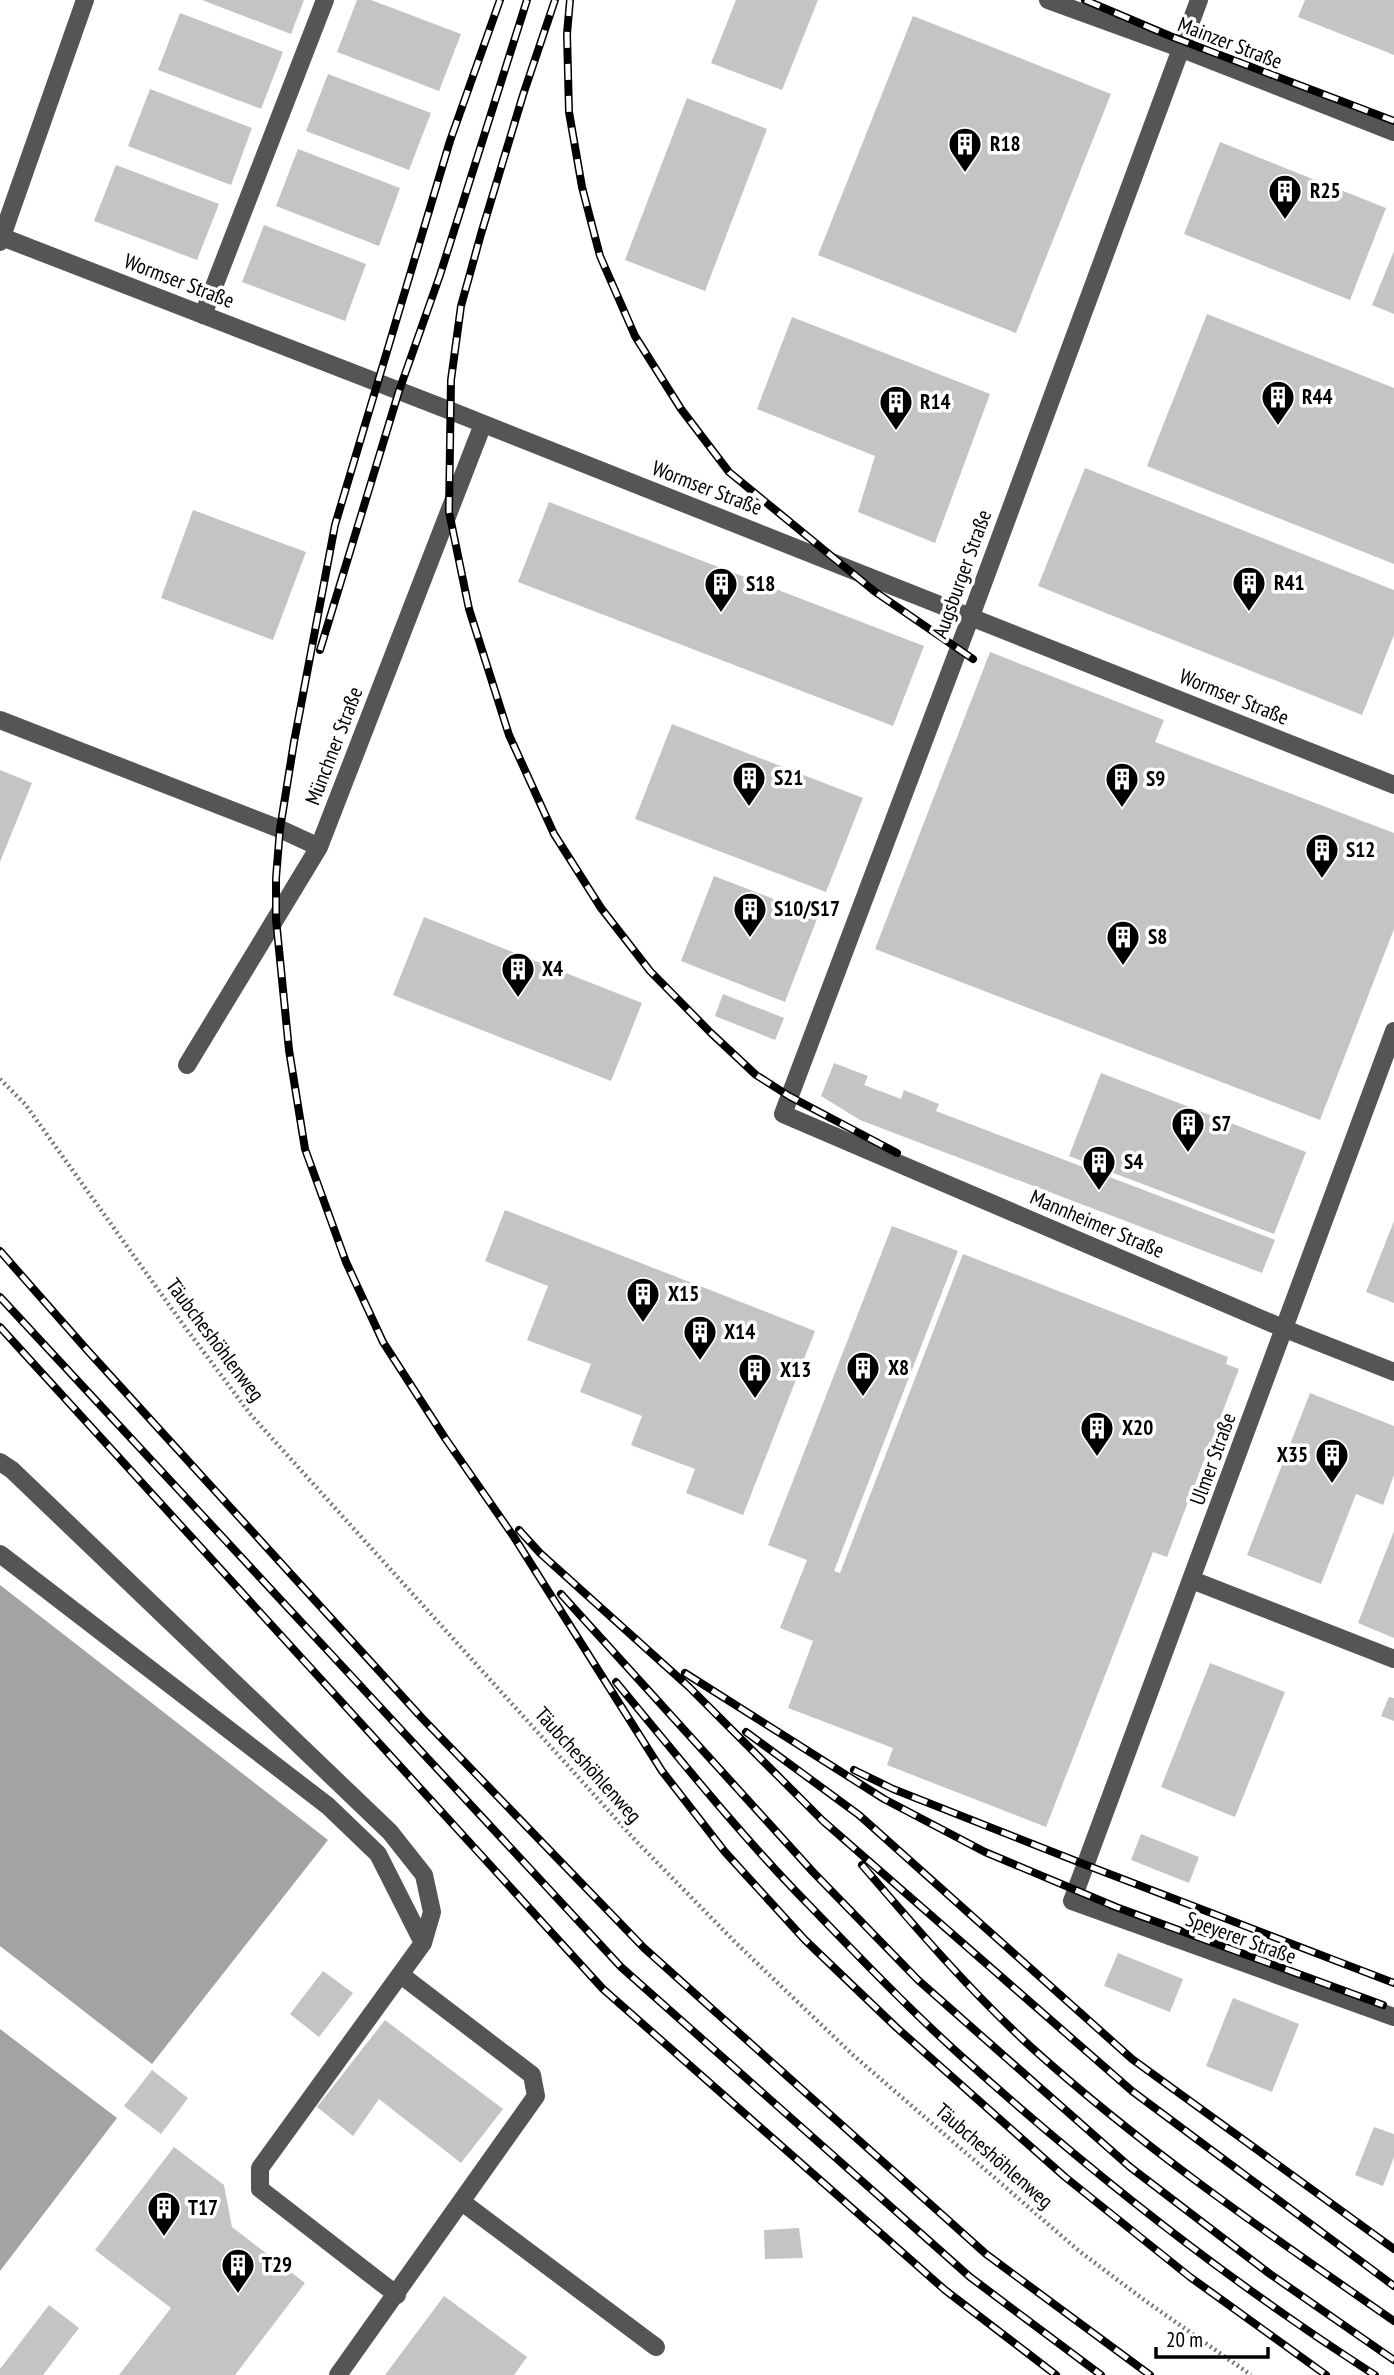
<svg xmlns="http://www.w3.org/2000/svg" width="1394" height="2375" font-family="'PT Sans Narrow',sans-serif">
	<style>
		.water { fill: #a3a3a3 }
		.building { fill: #c4c4c4 }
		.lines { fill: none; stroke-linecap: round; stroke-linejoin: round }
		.path { stroke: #777; stroke-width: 4.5; stroke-dasharray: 2 3.5; stroke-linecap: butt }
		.minor { stroke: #555; stroke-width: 18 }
		.rail-casing { stroke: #000; stroke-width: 8 }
		.rail { stroke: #fff; stroke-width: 5; stroke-dasharray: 16; stroke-linecap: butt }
		.labels { text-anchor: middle; stroke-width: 7; stroke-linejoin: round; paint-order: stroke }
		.street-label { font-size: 21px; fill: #000; stroke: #fff }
		.poi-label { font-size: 21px; font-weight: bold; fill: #000; stroke: #fff; text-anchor: start }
	</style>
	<rect width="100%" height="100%" fill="#fff"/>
	<path class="water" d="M0,1585l328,255 -176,224 -152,-118z
		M0,2029l117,89 -117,153z"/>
	<path class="building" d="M202,0h102l-13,34z
		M357,0h14l90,34 -22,57 -102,-39z
		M736,0h82l-36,90 -71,-27z
		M1305,0h89v55l-96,-38z
		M180,13l103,39 -22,57 -103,-39z
		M913,16l198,78 -95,239 -198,-78z
		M328,74l103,39 -22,57 -103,-39z
		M150,89l102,39 -21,57 -103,-39z
		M687,98l80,31 -62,162 -80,-31z
		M1220,142l166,66 -36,92 -166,-66z
		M298,149l102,39 -21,58 -103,-40z
		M116,165l103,39 -22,56 -103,-39z
		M264,225l102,39 -21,57 -103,-39z
		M1394,251v63l-22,-9z
		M1207,314l187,74v176l-247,-98z
		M792,317l198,77 -55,149 -77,-31 17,-56 -118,-47z
		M1085,468l309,122v45l-32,80 -324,-129z
		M549,502l375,144 -31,80 -375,-144z
		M193,510l113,42 -33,88 -112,-42z
		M990,652l174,68 -9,22 239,91v96l-74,191 -445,-171z
		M672,724l191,74 -37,94 -191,-73z
		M0,770l32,13 -32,79z
		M714,876l104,40 -33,86 -104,-41z
		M424,917l218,86 -31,78 -218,-86z
		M723,994l61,24 -9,22 -60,-24z
		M834,1063l34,13 -4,9 37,14 3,-9 35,14 -3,7 339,129 -13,33 -402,-153 -39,-24z
		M1101,1073l205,79 -32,82 -205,-78z
		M505,1210l310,121 -72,184 -57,-22 9,-24 -64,-24 11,-29 -62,-24 11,-28 -64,-24 21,-54 -63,-25z
		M1394,1221v82l-28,-11z
		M892,1226l66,25 -124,320 6,2 123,-319 265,103 -2,7 13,5 -72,188 -14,-5 -107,275 -159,-62 6,-17 -105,-40 25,-67 -33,-13 27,-68 -39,-15z
		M1310,1393l84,33v49l-11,30 -27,-11 -35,90 -74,-29z
		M1394,1531v107l-36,-15z
		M1210,1663l75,29 -50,125 -74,-30z
		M1389,1697l5,1v23l-13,-5z
		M1141,1834l58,23 -10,26 -58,-23z
		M1118,1953l65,26 -13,33 -66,-26z
		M323,1971l30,22 -34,44 -29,-23z
		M1233,1998l66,26 -27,68 -66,-26z
		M385,2020l118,89 -42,54 -82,-64 -26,37 -36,-29z
		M152,2070l36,28 -27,36 -37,-28z
		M1374,2127l20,7v23l-11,29 -28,-11z
		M174,2147l50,38 8,42 73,56 -70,92h-116l52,-67 -76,-58z
		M799,2228l4,30 -38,1 -1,-29z
		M444,2296l83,61 -13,18h-129z
		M49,2305l30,23 -36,47h-43v-6z"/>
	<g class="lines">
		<path class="path" d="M0,1079l25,25 157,219 69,92 384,425 102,104 116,111 226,196 68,51 104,73"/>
		<path class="minor" d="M1048,0l132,48 214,84
			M1199,0l-228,616 -188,498 502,215 109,43
			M2,237l449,174 943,374
			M0,242l85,-242
			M203,315l122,-315
			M0,720l280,109 39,18
			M1394,1031l-322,870 322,116
			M187,1065l132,-218 164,-423
			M0,1462l12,8 378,362 34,43 8,37 -9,31 -163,225v21l137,106
			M0,1554l328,252 50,48 45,89
			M1192,1580l202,79
			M462,2202l194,145
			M338,2375l198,-279 -4,-21 -131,-100"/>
		<defs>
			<path id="rail" d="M500,0l-50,141 -115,384 -41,217 -14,87 -4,49v41l13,131 16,99 41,113 37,80 62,96 69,99 148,234 63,81 80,88 92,88 168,149 125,100 136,98
				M555,0l-32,95 -42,139 -20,72 -10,74 -2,132 20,97 40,126 45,99 47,74 49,63 61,62 45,42 33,21 108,57
				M570,0l-3,34 2,78 13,75 18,69 35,80 46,73 48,63 145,119 99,68
				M1085,0l85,36 224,85
				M320,650l79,-259 41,-116 87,-275
				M0,1251l88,100 333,366 223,231 342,306 164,121
				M0,1297l621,670 349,310 131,98
				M0,1327l603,662 342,301 111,85
				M519,1530l21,23 149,134 134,134 309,270 262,195
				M561,1594l252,278 105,108 212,187 140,107 124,86
				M685,1673l199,126 101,53 131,55 267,98
				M616,1682c63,76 125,154 194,224 49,51 98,102 150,149 130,117 268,226 415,320
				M746,1732l113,83 273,244 262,190
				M854,1770l39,19 193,76 308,118
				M862,1865c54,63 108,126 169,182 113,102 239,188 363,274"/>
		</defs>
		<use href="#rail" class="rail-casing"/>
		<use href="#rail" class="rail"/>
	</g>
	<defs>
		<symbol id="building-pin" viewBox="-11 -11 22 30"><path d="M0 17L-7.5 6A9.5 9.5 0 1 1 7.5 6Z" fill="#000" stroke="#fff"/><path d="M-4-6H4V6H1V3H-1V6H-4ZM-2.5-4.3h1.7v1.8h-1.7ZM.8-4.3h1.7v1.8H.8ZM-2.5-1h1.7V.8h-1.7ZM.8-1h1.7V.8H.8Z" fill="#fff"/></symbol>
	</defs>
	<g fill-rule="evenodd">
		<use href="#building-pin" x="946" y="125" width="38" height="52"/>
		<use href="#building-pin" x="1266" y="172" width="38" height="52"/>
		<use href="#building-pin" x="1259" y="378" width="38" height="52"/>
		<use href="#building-pin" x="877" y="383" width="38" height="52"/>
		<use href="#building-pin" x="1230" y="564" width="38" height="52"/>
		<use href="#building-pin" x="702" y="565" width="38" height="52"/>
		<use href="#building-pin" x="730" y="759" width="38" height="52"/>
		<use href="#building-pin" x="1103" y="760" width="38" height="52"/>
		<use href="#building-pin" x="1303" y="831" width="38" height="52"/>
		<use href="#building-pin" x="731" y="890" width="38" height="52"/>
		<use href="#building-pin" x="1104" y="918" width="38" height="52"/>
		<use href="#building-pin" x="499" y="950" width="38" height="52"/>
		<use href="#building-pin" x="1169" y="1105" width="38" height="52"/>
		<use href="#building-pin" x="1080" y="1143" width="38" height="52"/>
		<use href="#building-pin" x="624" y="1275" width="38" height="52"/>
		<use href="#building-pin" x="681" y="1313" width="38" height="52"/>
		<use href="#building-pin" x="844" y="1349" width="38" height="52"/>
		<use href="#building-pin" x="736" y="1351" width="38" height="52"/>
		<use href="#building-pin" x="1078" y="1409" width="38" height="52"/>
		<use href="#building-pin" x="1313" y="1436" width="38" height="52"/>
		<use href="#building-pin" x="145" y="2189" width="38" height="52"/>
		<use href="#building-pin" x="219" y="2246" width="38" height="52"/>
	</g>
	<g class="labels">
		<g class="street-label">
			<text transform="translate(1230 43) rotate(21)" y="7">Mainzer Straße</text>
			<text transform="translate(179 281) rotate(21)" y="7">Wormser Straße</text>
			<text transform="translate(707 488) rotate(21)" y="7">Wormser Straße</text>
			<text transform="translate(962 574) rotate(-70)" y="7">Augsburger Straße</text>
			<text transform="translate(1234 697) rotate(22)" y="7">Wormser Straße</text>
			<text transform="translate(334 746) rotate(-69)" y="7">Münchner Straße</text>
			<text transform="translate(1097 1224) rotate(23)" y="7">Mannheimer Straße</text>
			<text transform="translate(215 1340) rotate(53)" y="7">Täubcheshöhlenweg</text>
			<text transform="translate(1213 1459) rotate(-70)" y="7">Ulmer Straße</text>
			<text transform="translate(588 1765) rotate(48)" y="7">Täubcheshöhlenweg</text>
			<text transform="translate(1241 1938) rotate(20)" y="7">Speyerer Straße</text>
			<text transform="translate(994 2156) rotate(41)" y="7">Täubcheshöhlenweg</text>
		</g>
		<g class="poi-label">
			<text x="990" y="151">R18</text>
			<text x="1310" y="198">R25</text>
			<text x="1302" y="404">R44</text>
			<text x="920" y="409">R14</text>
			<text x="1274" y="590">R41</text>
			<text x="746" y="591">S18</text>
			<text x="774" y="785">S21</text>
			<text x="1146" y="786">S9</text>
			<text x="1346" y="857">S12</text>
			<text x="774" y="916">S10/S17</text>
			<text x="1148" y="944">S8</text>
			<text x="542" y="976">X4</text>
			<text x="1212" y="1131">S7</text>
			<text x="1124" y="1169">S4</text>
			<text x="668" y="1301">X15</text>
			<text x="724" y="1339">X14</text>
			<text x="888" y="1375">X8</text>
			<text x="780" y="1377">X13</text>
			<text x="1122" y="1435">X20</text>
			<text x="1308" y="1462" text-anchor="end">X35</text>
			<text x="188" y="2215">T17</text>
			<text x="262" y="2272">T29</text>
		</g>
	</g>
	<path d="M1156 2347v10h112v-10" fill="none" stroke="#000000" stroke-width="3.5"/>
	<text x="1166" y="2347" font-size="21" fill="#000000" stroke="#ffffff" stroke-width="5" paint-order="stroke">20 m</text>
</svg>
